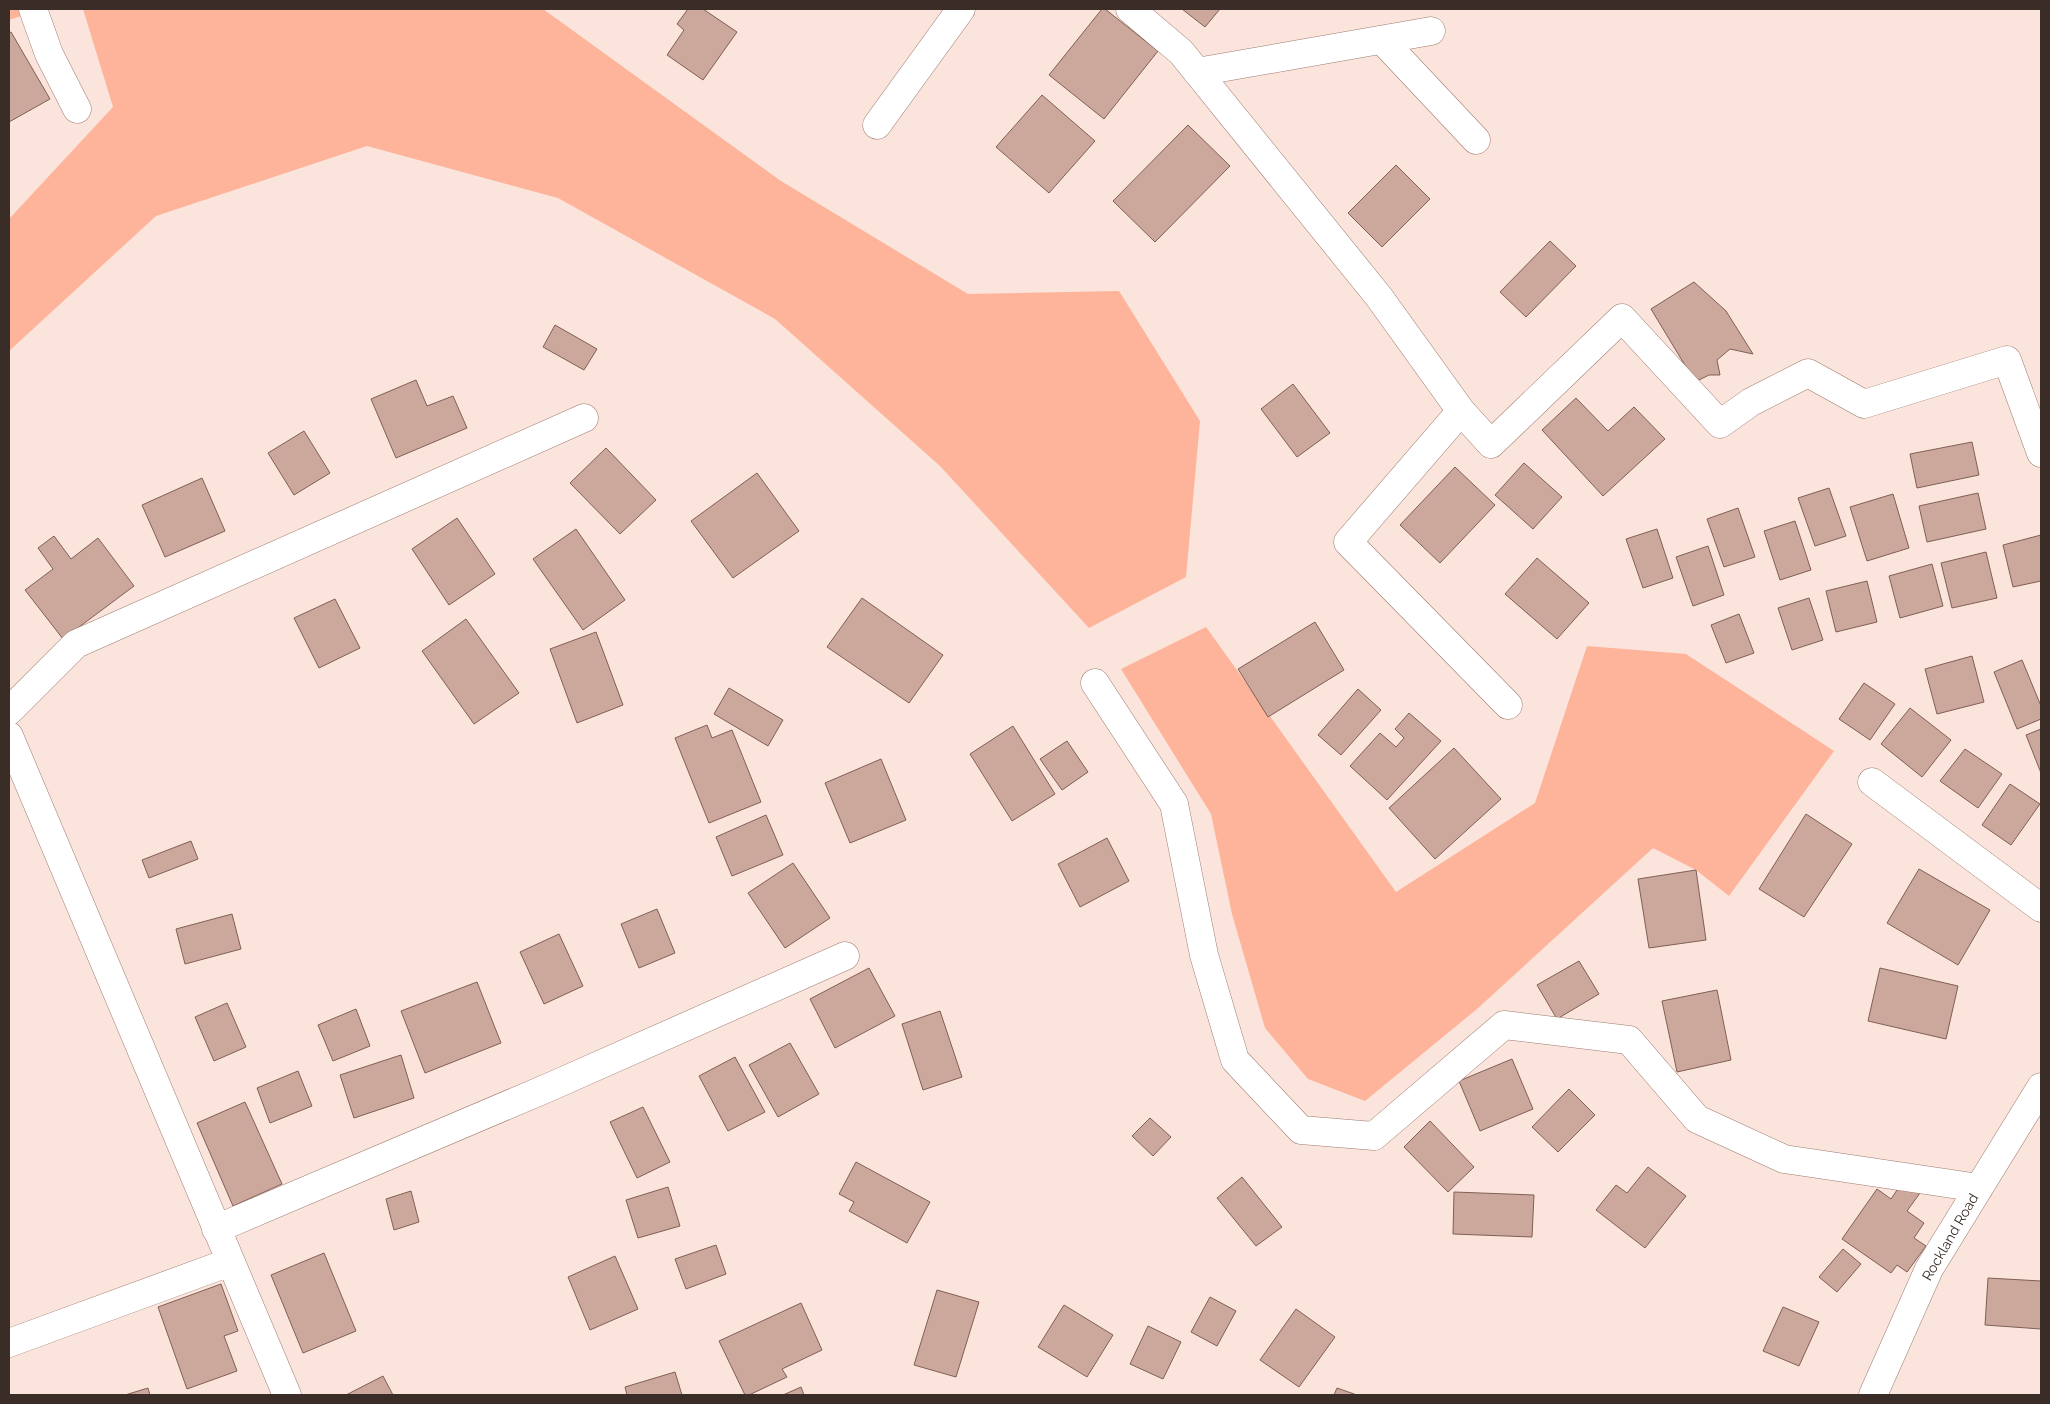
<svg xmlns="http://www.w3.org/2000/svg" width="2050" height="1404" font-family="Raleway,sans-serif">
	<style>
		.green { fill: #fdb49a }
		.building { fill: #cca89c; stroke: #805f54 }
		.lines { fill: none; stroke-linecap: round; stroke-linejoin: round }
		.minor-casing { stroke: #9d7b6f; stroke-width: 29 }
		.minor { stroke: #fff; stroke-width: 28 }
		.labels { text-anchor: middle; stroke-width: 4.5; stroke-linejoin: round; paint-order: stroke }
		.street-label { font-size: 14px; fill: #3a2c27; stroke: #fff }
	</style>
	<rect width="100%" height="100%" fill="#fbe4dc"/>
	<path class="green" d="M9,9h9l3,7 -12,4z
		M83,9h460l238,172 187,113 151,-3 81,130 -14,156 -97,51 -149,-162 -165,-147 -217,-121 -191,-52 -211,70 -147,135v-132l104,-112z
		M1206,627l190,265 139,-89 52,-157 99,8 148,97 -105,145 -33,-26 -43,-22 -176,161 -112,92 -57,-22 -43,-51 -33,-114 -21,-100 -90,-145z"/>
	<path class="building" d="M688,9h15l34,23 -34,48 -36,-25 17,-25 -7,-6z
		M1102,9h3l53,42 -54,68 -55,-44z
		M1182,9h38l-15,18z
		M11,32l39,67 -41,23v-89z
		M1042,95l53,46 -46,52 -53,-46z
		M1188,125l42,41 -75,76 -42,-41z
		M1396,165l34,34 -48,48 -34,-34z
		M1550,241l26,25 -50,51 -26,-25z
		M1694,282l32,29 27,43 -23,-5 -13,11 3,15h-11l-14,7 -44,-73z
		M555,325l42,24 -13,21 -41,-23z
		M416,380l11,26 26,-10 14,32 -71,30 -25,-59z
		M1293,384l37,49 -33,24 -36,-48z
		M1576,398l32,33 26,-24 31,32 -62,57 -61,-66z
		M304,431l26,42 -36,22 -26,-42z
		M1972,442l7,33 -62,13 -7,-34z
		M606,448l50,52 -36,34 -50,-51z
		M1524,463l38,34 -29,32 -38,-34z
		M1455,467l40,38 -55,58 -40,-38z
		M757,473l42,58 -66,47 -42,-57z
		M202,478l23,53 -60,26 -23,-52z
		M1829,488l17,48 -31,10 -17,-48z
		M1978,493l8,36 -59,13 -8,-36z
		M1893,494l16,54 -42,13 -17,-54z
		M1738,508l17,49 -31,10 -17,-48z
		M457,518l38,56 -46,31 -37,-56z
		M1795,521l16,49 -31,10 -16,-49z
		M576,529l49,71 -42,30 -50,-71z
		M1657,529l16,49 -30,10 -17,-49z
		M2041,535v46l-28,6 -10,-42z
		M54,536l17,23 27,-21 36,48 -71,53 -38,-49 28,-21 -15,-21z
		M1708,546l16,49 -31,11 -17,-49z
		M1986,552l11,46 -45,10 -11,-45z
		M1537,558l52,45 -32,36 -52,-45z
		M1932,564l11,42 -43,12 -11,-42z
		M1867,581l10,41 -41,10 -10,-41z
		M862,598l81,57 -34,48 -82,-56z
		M1809,598l14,42 -31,10 -14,-42z
		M335,599l25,49 -41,20 -25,-50z
		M1739,614l15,39 -28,10 -15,-38z
		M466,619l53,74 -45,31 -52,-73z
		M1315,622l29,48 -76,47 -30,-48z
		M596,632l27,73 -46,18 -27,-74z
		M1972,656l12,46 -47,12 -12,-45z
		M2022,660l19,46v13l-24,10 -23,-57z
		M1864,683l31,21 -25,36 -31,-21z
		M729,688l54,32 -15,26 -54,-32z
		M1358,689l23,21 -40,45 -23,-20z
		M1910,708l41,32 -29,37 -41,-33z
		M1409,713l32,28 -54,59 -37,-34 30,-33 16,14 8,-9 -9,-9z
		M707,725l5,13 20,-8 29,72 -52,21 -34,-85z
		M1013,726l42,68 -43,27 -42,-67z
		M2041,729v44l-15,-38z
		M1067,741l21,31 -26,18 -22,-31z
		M1454,748l47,51 -66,60 -46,-51z
		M1965,749l37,25 -24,34 -38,-27z
		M881,759l25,61 -56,23 -25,-60z
		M2010,784l30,20 -29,41 -29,-20z
		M1806,814l46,30 -48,73 -45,-28z
		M766,815l17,40 -51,21 -16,-39z
		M1107,838l22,43 -49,26 -22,-43z
		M191,841l7,18 -49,19 -7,-18z
		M793,863l37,55 -45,30 -37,-55z
		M1919,869l71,41 -32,55 -71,-42z
		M1696,870l10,70 -57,8 -11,-69z
		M657,909l18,44 -36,15 -18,-44z
		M232,914l9,35 -56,15 -9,-35z
		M559,934l24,52 -39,18 -24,-52z
		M1579,961l20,33 -42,25 -20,-34z
		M869,968l26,48 -60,32 -25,-49z
		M1880,968l78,18 -12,53 -78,-18z
		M477,982l24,61 -76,30 -24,-62z
		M1717,990l14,70 -54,12 -15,-71z
		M227,1003l19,44 -32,14 -19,-44z
		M356,1009l14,37 -37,15 -15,-36z
		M940,1011l22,66 -39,13 -21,-66z
		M790,1043l29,51 -41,23 -29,-52z
		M401,1055l13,43 -60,20 -14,-43z
		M735,1057l30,55 -37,19 -29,-55z
		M1512,1059l21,50 -53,22 -21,-50z
		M298,1071l14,35 -42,17 -13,-35z
		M1569,1089l26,26 -37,37 -26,-25z
		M245,1102l37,82 -49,22 -36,-83z
		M643,1107l27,55 -33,16 -27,-56z
		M1150,1118l21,19 -18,19 -21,-20z
		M1430,1121l44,46 -26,25 -44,-45z
		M856,1162l74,40 -23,41 -58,-32 5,-9 -15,-8z
		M1648,1167l38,29 -41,52 -49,-38 20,-25 11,8z
		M1242,1177l40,50 -26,19 -39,-48z
		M1903,1181l17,12 -13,18 17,12 -10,15 12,8 -19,26 -10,-7 -6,8 -49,-34 35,-50 14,10z
		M668,1187l12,39 -42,12 -12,-38z
		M411,1191l8,31 -25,8 -8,-31z
		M1454,1192l80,3 -2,42 -79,-3z
		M716,1245l10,29 -40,15 -11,-30z
		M1843,1249l18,15 -24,28 -18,-15z
		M324,1253l32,78 -53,22 -32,-78z
		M615,1256l23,53 -48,21 -22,-53z
		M1988,1278l53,3v48l-56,-4z
		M221,1284l17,47 -14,5 13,35 -50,18 -29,-82z
		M937,1290l42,12 -23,75 -42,-12z
		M1210,1297l26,14 -19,35 -26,-14z
		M801,1303l21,47 -40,19 5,8 -38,18h-4l-26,-54z
		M1064,1305l49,30 -26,42 -49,-30z
		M1783,1307l36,15 -20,44 -36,-15z
		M1296,1309l39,28 -36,50 -39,-27z
		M1148,1326l33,16 -18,37 -33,-15z
		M675,1372l7,23h-55l-2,-8z
		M383,1376l10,19h-47z
		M801,1387l3,8h-21z
		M148,1388l2,7h-25z
		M1337,1388l20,7h-23z"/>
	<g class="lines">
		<defs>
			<path id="minor" d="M33,9l16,45 28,55
				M1130,9l51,43 198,245 82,114 -113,131 160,163
				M1382,40l94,100
				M1197,72l234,-41
				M877,125l84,-116
				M1461,411l30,33 131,-126 98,106 31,-22 57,-29 56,31 143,-44 34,93
				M1095,683l79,121 30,151 31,105 66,70 73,6 130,-111 125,15 68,79 87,40 195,29
				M9,711l67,-67 508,-226
				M9,736l278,659
				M1872,782l169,126
				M216,1229l336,-143 293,-130
				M9,1343l221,-81
				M1873,1395l56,-126 112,-182"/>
		</defs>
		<use href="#minor" class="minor-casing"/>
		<use href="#minor" class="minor"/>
	</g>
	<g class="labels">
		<g class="street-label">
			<text transform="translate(1950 1237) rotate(-60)" y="5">Rockland Road</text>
		</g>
	</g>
	<rect width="2050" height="1404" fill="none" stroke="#3a2c27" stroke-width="20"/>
</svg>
